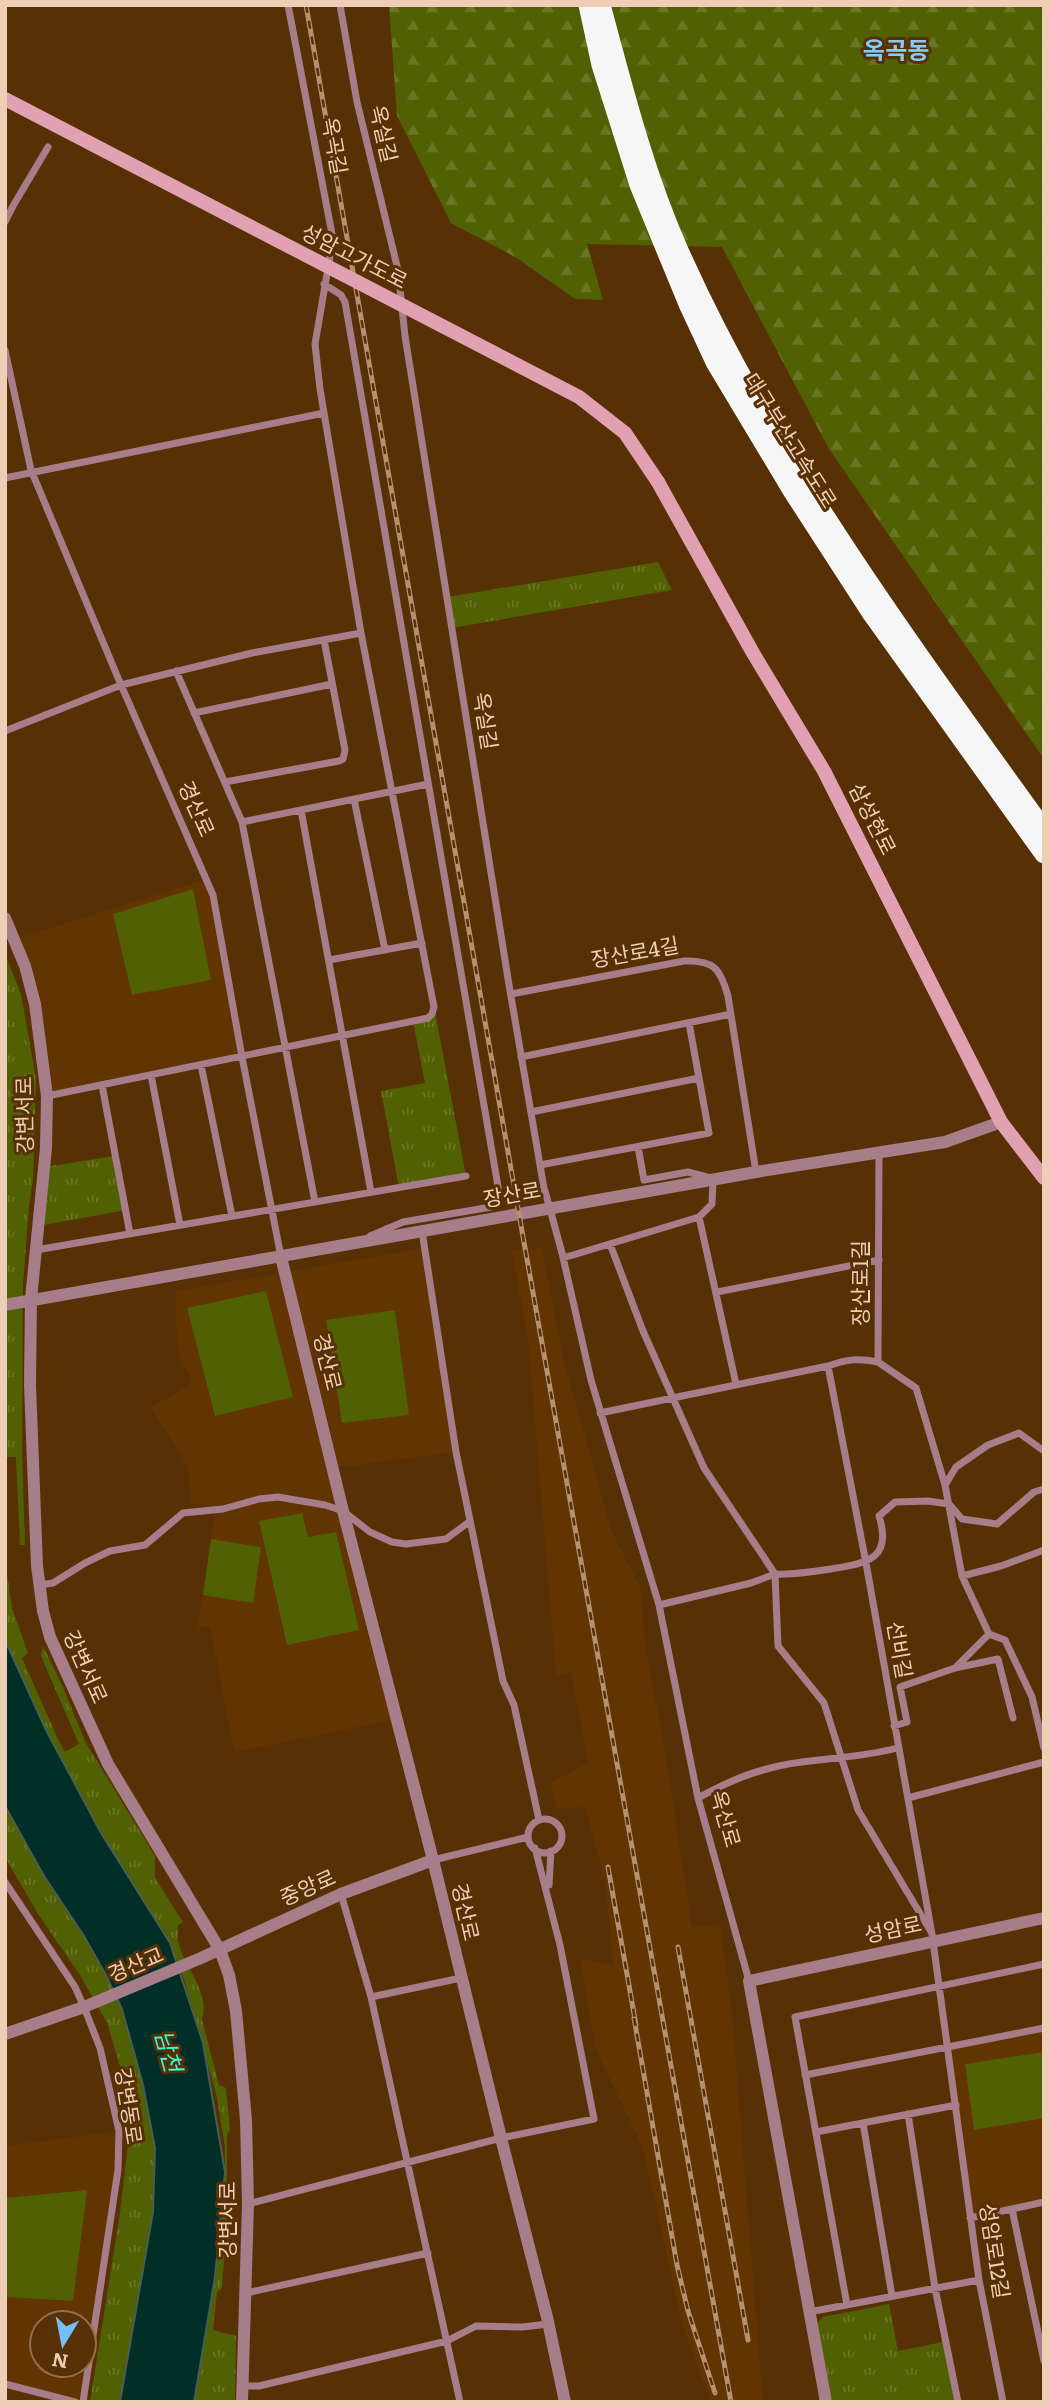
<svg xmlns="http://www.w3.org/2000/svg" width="1049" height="2407" font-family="Literata,'Noto Sans KR',serif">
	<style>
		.built { fill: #613402; fill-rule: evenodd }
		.forest { fill: url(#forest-firs) }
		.park { fill: url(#park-tufts) }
		.pitch { fill: #506003 }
		.water { fill: #022e28; stroke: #495e52; stroke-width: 2 }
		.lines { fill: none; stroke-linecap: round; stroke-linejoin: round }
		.minor { stroke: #a67d88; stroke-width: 7 }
		.tertiary { stroke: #a67d88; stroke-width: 12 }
		.secondary { stroke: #e2a1b3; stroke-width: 14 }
		.motorway { stroke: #f6f6f6; stroke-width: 19 }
		.rail-casing { stroke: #b49171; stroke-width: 5 }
		.rail { stroke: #583006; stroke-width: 2.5; stroke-dasharray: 8; stroke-linecap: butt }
		.minor-bridge { stroke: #a67d88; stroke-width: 7 }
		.secondary-bridge { stroke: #e2a1b3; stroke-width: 14 }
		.labels { text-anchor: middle; stroke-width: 6; stroke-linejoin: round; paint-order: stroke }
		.street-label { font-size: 21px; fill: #eeceb5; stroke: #583006 }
		.water-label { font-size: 23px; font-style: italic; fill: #3af9df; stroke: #583006 }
		.quarter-label { font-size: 24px; font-weight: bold; fill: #86ccfe; stroke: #583006 }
	</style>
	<defs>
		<pattern id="forest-firs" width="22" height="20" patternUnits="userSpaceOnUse" patternTransform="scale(1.75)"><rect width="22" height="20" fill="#506003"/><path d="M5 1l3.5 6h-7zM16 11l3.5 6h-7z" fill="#6a7626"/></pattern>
		<pattern id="park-tufts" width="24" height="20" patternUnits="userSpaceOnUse" patternTransform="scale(1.75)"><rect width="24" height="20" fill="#506003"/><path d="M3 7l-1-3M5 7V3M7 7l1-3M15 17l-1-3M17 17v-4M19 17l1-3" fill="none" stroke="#6a7626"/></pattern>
	</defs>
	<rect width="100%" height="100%" fill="#583006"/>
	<path class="built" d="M207,879l35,178 -195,39 -12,-92 -20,-65z
		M425,1248l31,204 -123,16 7,32 -15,4 18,7 54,208 -163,33 -24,-126 -12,2 17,-118 3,-2 -27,-5 -3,-36 -37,-60 37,-21 3,-9 -11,-19 -3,-14 -2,-53z
		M542,1248l21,110 49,174 29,56 4,56 20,107 27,176 28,-3 12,89 31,389h-52l-29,-79 -39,-175 -47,-98 -16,-92 33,8 -8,-85 -20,-74 -28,2 -7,-26 38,-20 -17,-91 -15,4 -27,-326 -17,-100z
		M1044,2028v174l-74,16 -22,-172z
		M119,2131v15l-36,256h-8l-70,-17v-239zM42,2323h42v42h-42z"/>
	<path class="forest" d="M389,5h655v754l-215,-310 -107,-202 -135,-3 16,56 -28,-1 -58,-41 -66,-35 -54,-107z"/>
	<path class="park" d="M658,562l14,28 -220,38 -5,-31z
		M5,954l16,40 15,85 -3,100 -4,27 -6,79 -1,169 3,91h-5l-4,-88h-11z
		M434,1007l32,169 -67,12 -18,-97 44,-8 -12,-62 15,-3z
		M115,1156l11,54 -88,16 6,-59z
		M5,1560l7,48 16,45 -6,5 36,81 7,13 14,-8 -38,-88 2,-10 19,39 24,58 69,113v22l28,44 -5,3c0,5 -1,12 0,17 6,24 33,52 24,78l17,65 7,3 4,42 -3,4v82l-5,72 -5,4 -4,38 23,6 -1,66h-41l31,-205v-50l-8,-50 -33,-118 -14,-36 -76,-121 -32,-58 -57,-124z
		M5,1806l39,70 40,60 22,39 16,34 21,76 12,63 -2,64 -33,190h-30l30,-189 8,-69 -6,-71 -15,-50 -27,-48 -42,-61 -33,-57z
		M889,2304l9,47 45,-9 12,60h-125l-15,-76 8,-9z"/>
	<path class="pitch" d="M193,889l18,91 -79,15 -19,-81z
		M266,1291l27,106 -78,19 -28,-108z
		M395,1310l14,105 -67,8 -16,-103z
		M302,1513l6,24 28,-5 23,98 -72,15 -28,-124z
		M211,1539l50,8 -8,56 -50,-8z
		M1044,2052v66l-70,12 -9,-66z
		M87,2190l-14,111 -68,-4v-99z"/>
	<path class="water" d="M5,1640l41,90 55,103 69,110 33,100 22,129 -10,105 -21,125h-74l33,-190 2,-64 -12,-63 -21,-76 -16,-34 -22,-39 -40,-60 -39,-70z"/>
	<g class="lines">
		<path class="minor" d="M340,5l17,97 41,168 7,66 104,649 36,209
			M5,222l8,-16 35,-59
			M324,284l17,11 4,7 154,890 -1,7 -7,8 -88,15 -33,14
			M5,350l26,120 90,215 92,210 29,162 39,200
			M5,478l319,-65
			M176,671l66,151 73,380
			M194,713l138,-29
			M5,731l116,-46 131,-32 109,-20
			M225,782l114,-21 4,-2 2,-9 -21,-110
			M354,799l31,151
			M301,810l70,382
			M242,822l186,-38
			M329,960l93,-17
			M511,994l173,-33c30,-1 36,7 44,35l28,176
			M521,1057l210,-43
			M201,1065l31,151
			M151,1075l29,150
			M102,1085l28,149
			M47,1096l381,-78 4,-4 2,-7 -73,-374 -41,-244 -5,-45 18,-105 -45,-234
			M531,1112l168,-34
			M638,1147l6,33 44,-8 19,5
			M540,1165l169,-32 -20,-110
			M699,1217l37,167
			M422,1231l34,221 47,229 11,24 25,115
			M610,1244l33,87 61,137 71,106c19,1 37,-2 56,-5 35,-6 62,-9 48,-53l16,-14 33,-1 21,3 13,15 35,5 37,-32 10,-3
			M36,1250l430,-74
			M562,1253l29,127 68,225 39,193 51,183
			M563,1258l136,-41 13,-13 1,-24
			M717,1292l162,-32
			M878,1362l38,26 29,97 17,91 27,58 16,6 27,57 12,51
			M828,1366l38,197 66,371 47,346 24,122
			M600,1413l228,-47c19,-7 31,-8 50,-4l1,-210
			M945,1485l11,-18 32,-22 31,-12 25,18
			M962,1576l39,-10 43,-16
			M39,1585l14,-2 32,-20 25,-12 35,-6 38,-32 40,-4 36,-10 19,-2 47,8 18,6 27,21 22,10 14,2 40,-5 23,-17
			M659,1605l92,-22 24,-9 3,72 46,57 34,107 72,120
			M957,1666l32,-32
			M894,1726l13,-4 -7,-35 55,-19 43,-9 15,59
			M698,1798c20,-11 43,-22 65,-28 44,-13 91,-10 134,-22
			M908,1798l136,-36
			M528 1836a17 17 0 1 1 34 0a17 17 0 1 1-34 0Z
			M433,1860l95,-23
			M5,1882l70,105 9,20 16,41 19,83 -1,39 -35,232
			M549,1885l2,-34
			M341,1894l30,103 89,405
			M371,1997l90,-19
			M805,2075l239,-47
			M908,2114l27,174 23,114
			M863,2123l29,173
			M816,2132l140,-27
			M248,2204l253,-66 93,-19 -34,-174 -25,-97
			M1012,2209l32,152
			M970,2218l74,-16
			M246,2293l182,-40
			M847,2305l-52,-288 249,-53
			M809,2312l170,-32
			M5,2384l70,18
			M244,2386h15l188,-45 29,-15 46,1 27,-3"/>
		<path class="tertiary" d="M5,918l20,48 10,38 12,92 -1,52 -15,151 -1,86 7,181 6,45 7,26 58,127 112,186 9,25 7,36 10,109 2,84 -6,198
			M281,1257l60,246 92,357 68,278 46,179 18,85
			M5,1305l751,-133 189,-30 56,-20
			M5,2034l79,-27 117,-49 140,-64 92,-34
			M826,2402l-77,-421 295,-63"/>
		<path class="secondary" d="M658,482l95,171 71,118 177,351 43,56"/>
		<path class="motorway" d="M588,5l13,60 38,120 49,119 27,58 78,130 79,122 172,240
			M601,5c22,81 43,166 77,243 93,210 232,395 366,582"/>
		<defs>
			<path id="rail" d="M306,5l211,1198 214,1199
				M608,1867l28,158
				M678,1947l70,393
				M634,2018l43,247 11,46 27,82"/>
		</defs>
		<use href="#rail" class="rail-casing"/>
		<use href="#rail" class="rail"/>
		<path class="minor-bridge" d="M545,1191l17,62"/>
		<path class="secondary-bridge" d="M5,99l574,298 46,36 33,49"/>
	</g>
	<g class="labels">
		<g class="street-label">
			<text transform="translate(383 134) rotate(77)" y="7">옥실길</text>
			<text transform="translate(334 146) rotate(80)" y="7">옥곡길</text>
			<text transform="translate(354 257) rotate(27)" y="7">성암고가도로</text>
			<text transform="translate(790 441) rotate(58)" y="7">대구부산고속도로</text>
			<text transform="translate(485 721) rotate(81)" y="7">옥실길</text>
			<text transform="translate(196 809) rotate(66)" y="7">경산로</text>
			<text transform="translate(872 819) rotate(63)" y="7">삼성현로</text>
			<text transform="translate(635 953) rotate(-10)" y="7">장산로4길</text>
			<text transform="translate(25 1115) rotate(-91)" y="7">강변서로</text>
			<text transform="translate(512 1195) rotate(-10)" y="7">장산로</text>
			<text transform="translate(861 1283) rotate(-90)" y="7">장산로1길</text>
			<text transform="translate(327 1362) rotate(76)" y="7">경산로</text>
			<text transform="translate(899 1650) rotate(80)" y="7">선비길</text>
			<text transform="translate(85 1667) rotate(66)" y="7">강변서로</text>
			<text transform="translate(725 1819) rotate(74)" y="7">옥산로</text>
			<text transform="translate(308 1888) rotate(-24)" y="7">중앙로</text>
			<text transform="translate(465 1912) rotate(77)" y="7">경산로</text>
			<text transform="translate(893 1930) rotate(-12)" y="7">성암로</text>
			<text transform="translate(136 1965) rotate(-23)" y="7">경산교</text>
			<text transform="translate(128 2106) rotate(81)" y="7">강변동로</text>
			<text transform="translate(228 2220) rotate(-90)" y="7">강변서로</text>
			<text transform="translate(994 2251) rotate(81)" y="7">성암로12길</text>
		</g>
		<g class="water-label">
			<text transform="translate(168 2051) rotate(74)" y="8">남천</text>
		</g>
		<g class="quarter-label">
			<text x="896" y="59">옥곡동</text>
		</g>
	</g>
	<rect width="1049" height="2407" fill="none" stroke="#eeceb5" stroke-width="14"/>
	<g transform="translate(63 2344) rotate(190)"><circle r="33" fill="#583006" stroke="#946f4c" stroke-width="2"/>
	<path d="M0-5L12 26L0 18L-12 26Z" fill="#74c0f6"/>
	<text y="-10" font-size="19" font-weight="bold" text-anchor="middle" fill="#eeceb5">N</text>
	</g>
</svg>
